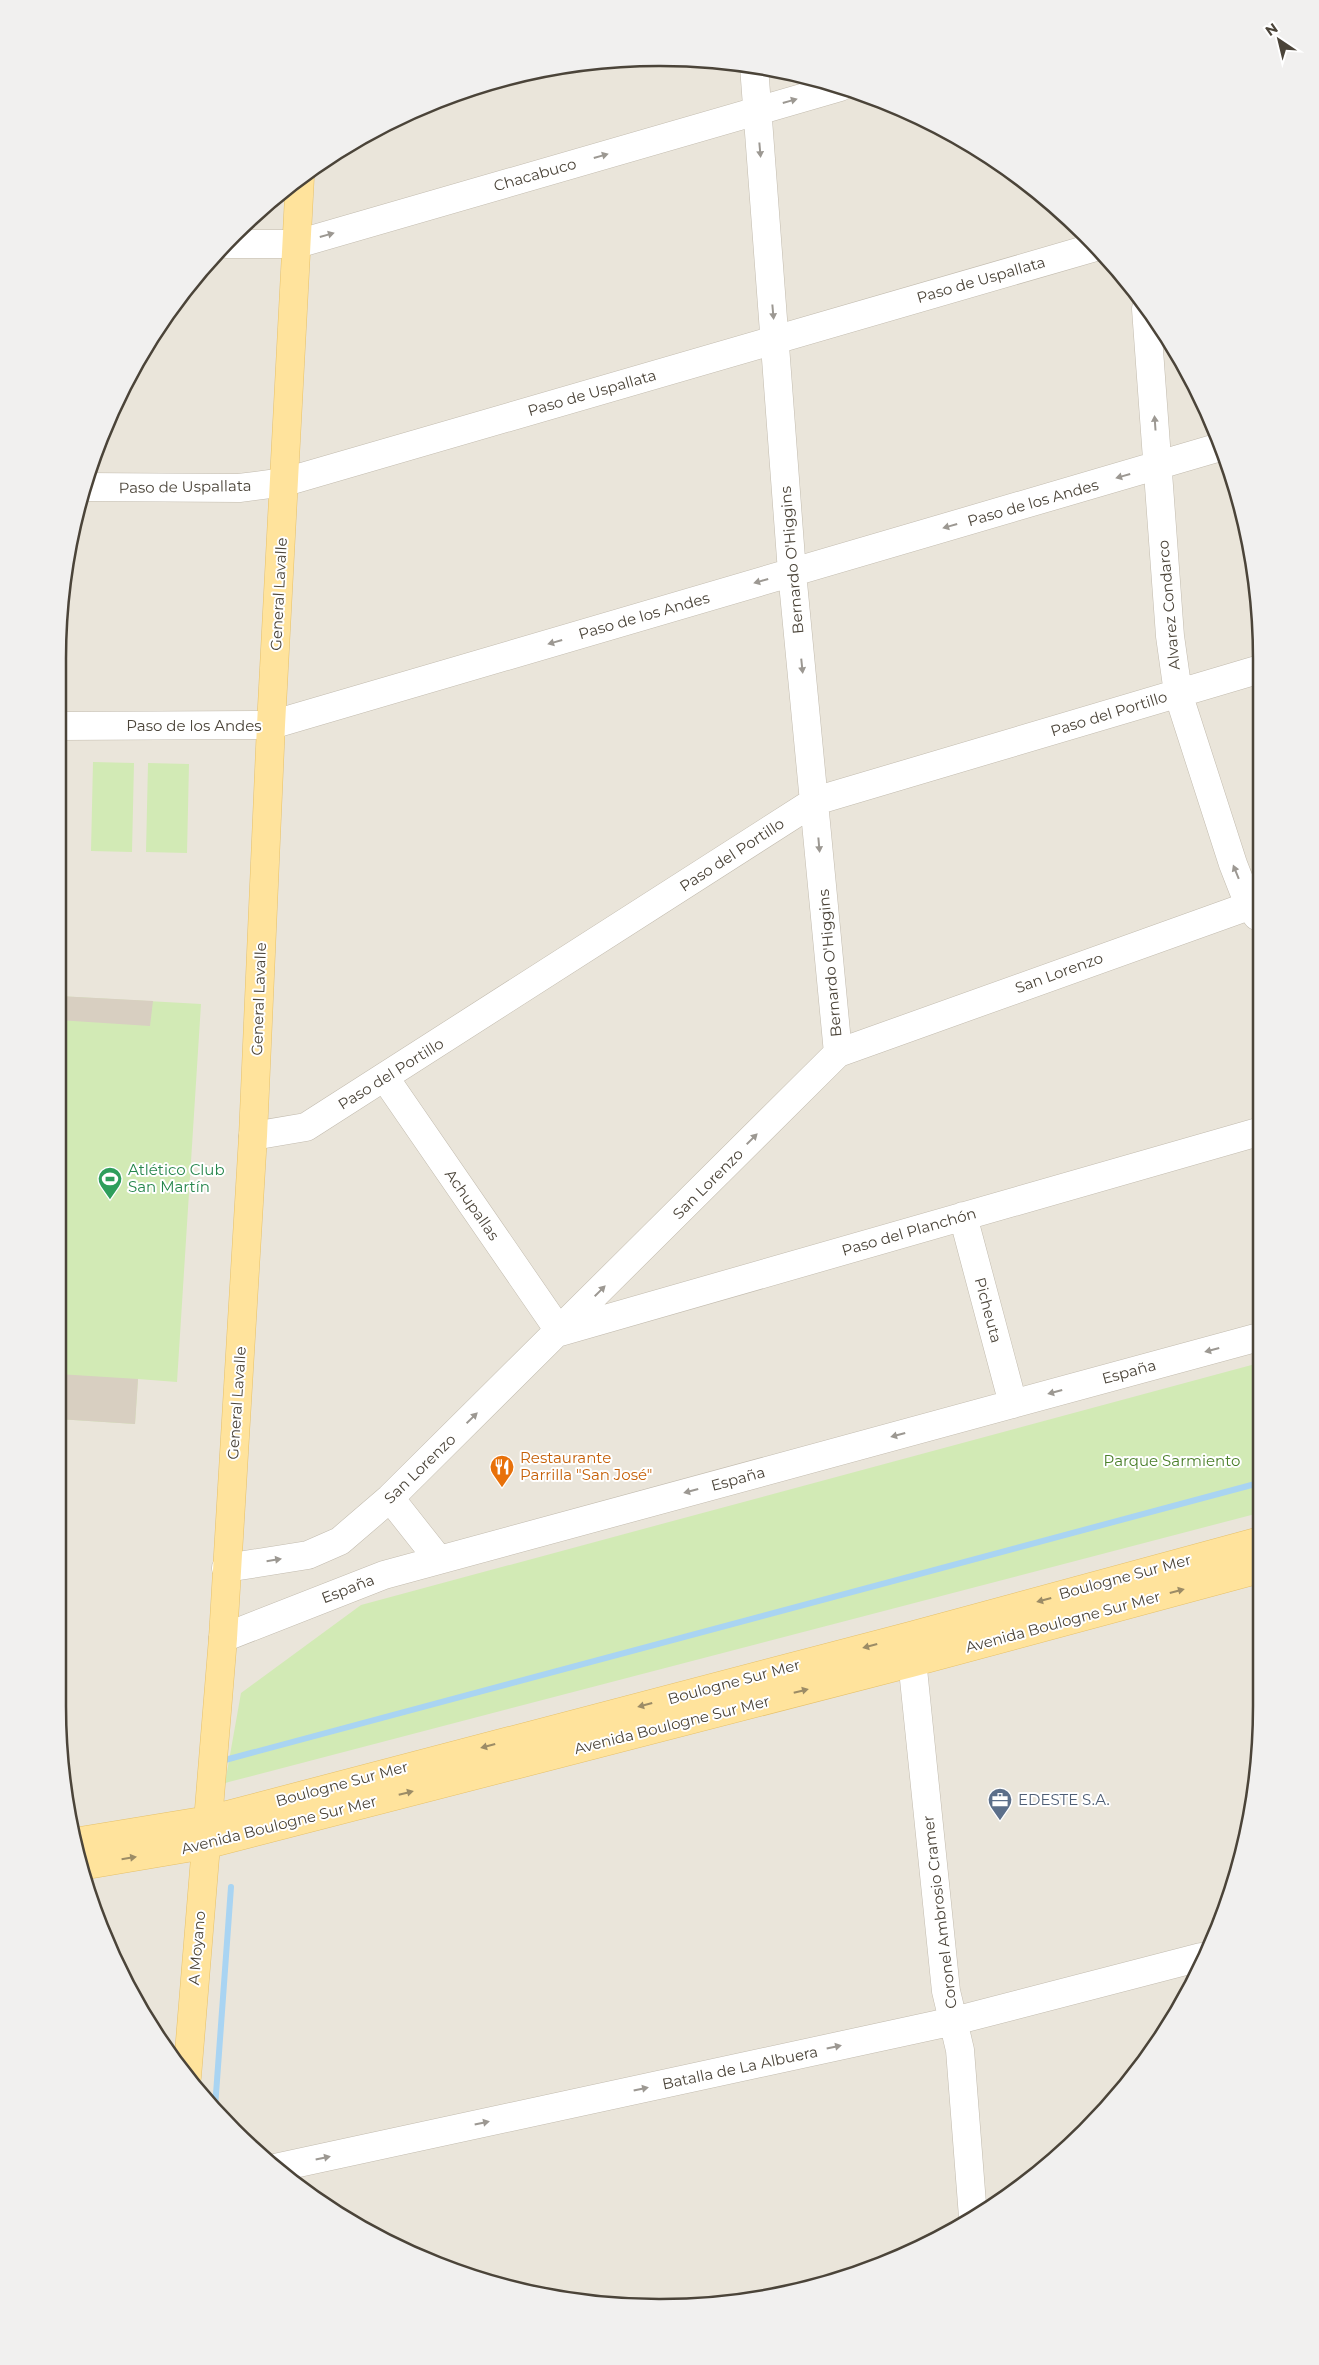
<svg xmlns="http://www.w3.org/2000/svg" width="1319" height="2365" font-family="Montserrat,sans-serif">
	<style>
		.residential { fill: #eae5da }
		.green { fill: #d2eab5 }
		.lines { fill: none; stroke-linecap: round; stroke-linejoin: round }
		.stream { stroke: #a9d4f2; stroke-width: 6 }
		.building { fill: #d8cfc1 }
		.minor-casing { stroke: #c2bbae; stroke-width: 29 }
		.major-casing { stroke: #e6c16a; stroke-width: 29 }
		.minor { stroke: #fff; stroke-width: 28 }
		.major { stroke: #ffe39c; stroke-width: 28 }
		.oneway { fill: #9c9892 }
		.oneway2 { fill: #9c8c66 }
		.labels { text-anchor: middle; stroke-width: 4; stroke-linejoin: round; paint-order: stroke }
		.street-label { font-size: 15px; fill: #4b4439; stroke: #fff }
		.leisure-label { font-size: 15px; fill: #27864d; stroke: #fff; text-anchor: start }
		.food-label { font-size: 15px; fill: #c56008; stroke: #fff; text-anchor: start }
		.park-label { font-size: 15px; fill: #4a7f2a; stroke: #fff }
		.service-label { font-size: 15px; fill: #4e5e75; stroke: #fff; text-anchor: start }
		.rim { fill: none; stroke: #4b4439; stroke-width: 2.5 }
	</style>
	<rect width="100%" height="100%" fill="#f6f3ec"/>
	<path class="residential" d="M620,59l118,4 115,26 107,49 97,69 103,118 69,141 27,115 4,1164 -19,117 -60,144 -44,66 -80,86 -63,48 -104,56 -75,25 -116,19h-79l-116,-19 -75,-25 -104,-56 -63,-48 -80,-86 -44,-66 -48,-107 -21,-76 -11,-117 1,-1086 19,-117 60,-144 69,-96 86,-81 100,-62 110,-42z"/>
	<path class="green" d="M93,762l41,1 -2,89 -41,-1z
		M148,763l41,1 -2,89 -41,-1z
		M58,996l143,8 -24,378 -39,-3 -3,45 -77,-5z
		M1259,1363v150l-1034,270 16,-90 120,-88z"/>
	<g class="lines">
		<path class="stream" d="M225,1760l1034,-277
			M215,2108l16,-221"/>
	</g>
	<path class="building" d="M58,996l95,5 -3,25 -92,-6z
		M58,1374l80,5 -3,45 -77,-5z"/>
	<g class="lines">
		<defs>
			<path id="minor" d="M754,66l38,506 46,481
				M227,244h70l543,-157
				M1146,309l24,327 8,57 55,171 16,41 8,11
				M85,487l154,1 46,-6 807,-234
				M59,726l212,-1 949,-278
				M385,1078l175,254 698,-200
				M253,1136l53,-9 509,-326 442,-131
				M963,1216l50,188
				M390,1498l49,62
				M226,1568l82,-13 32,-14 50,-43 448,-445 419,-150
				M223,1638l161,-63 875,-238
				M910,1640l36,351 14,59 13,167
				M275,2168l679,-147 247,-64"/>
			<path id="major" d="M74,1842l134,-22 702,-184 350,-95
				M81,1866l124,-21 706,-182 349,-94
				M187,2077l36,-439 30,-502 18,-411 29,-548"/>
		</defs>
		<use href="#minor" class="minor-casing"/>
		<use href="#major" class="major-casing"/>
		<use href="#minor" class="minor"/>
		<use href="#major" class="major"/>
	</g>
	<defs><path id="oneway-solid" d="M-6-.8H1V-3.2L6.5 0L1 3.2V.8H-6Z" transform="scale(1.25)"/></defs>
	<g class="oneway">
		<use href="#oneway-solid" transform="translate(790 101) rotate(-16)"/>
		<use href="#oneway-solid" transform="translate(760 150) rotate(85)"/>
		<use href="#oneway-solid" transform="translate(601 156) rotate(-16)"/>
		<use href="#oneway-solid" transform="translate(327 235) rotate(-16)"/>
		<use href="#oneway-solid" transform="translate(773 312) rotate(85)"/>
		<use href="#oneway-solid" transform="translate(1155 423) rotate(-94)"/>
		<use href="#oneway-solid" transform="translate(1123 476) rotate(164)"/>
		<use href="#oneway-solid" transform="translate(950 526) rotate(164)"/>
		<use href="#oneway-solid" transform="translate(761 581) rotate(164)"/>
		<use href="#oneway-solid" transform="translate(555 642) rotate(164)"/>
		<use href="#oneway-solid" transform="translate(802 666) rotate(84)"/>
		<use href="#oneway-solid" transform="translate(819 845) rotate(85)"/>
		<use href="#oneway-solid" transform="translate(1236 872) rotate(-112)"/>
		<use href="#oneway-solid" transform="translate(752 1139) rotate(-45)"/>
		<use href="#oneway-solid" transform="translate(600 1291) rotate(-45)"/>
		<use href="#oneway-solid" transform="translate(1212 1350) rotate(165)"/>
		<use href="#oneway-solid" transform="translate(1055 1392) rotate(165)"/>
		<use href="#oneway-solid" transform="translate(472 1418) rotate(-44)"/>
		<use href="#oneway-solid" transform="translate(898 1435) rotate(165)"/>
		<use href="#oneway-solid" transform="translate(691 1491) rotate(165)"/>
		<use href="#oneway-solid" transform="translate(274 1560) rotate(-9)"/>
		<use href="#oneway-solid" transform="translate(834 2047) rotate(-12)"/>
		<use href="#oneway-solid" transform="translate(641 2089) rotate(-12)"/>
		<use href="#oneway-solid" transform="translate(482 2123) rotate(-12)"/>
		<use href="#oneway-solid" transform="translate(323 2158) rotate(-12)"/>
	</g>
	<g class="oneway2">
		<use href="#oneway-solid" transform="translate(1177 1591) rotate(-15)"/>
		<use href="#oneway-solid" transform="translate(1044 1600) rotate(165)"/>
		<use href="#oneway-solid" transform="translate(870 1646) rotate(165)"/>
		<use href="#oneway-solid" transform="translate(801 1691) rotate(-14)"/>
		<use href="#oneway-solid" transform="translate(645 1705) rotate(165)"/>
		<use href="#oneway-solid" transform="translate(488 1746) rotate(165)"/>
		<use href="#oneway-solid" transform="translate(406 1793) rotate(-14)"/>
		<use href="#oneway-solid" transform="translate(129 1858) rotate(-9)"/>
	</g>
	<defs>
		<symbol id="stadium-pin" viewBox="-11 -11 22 30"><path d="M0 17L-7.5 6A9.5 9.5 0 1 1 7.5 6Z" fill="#2e9e5b" stroke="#fff"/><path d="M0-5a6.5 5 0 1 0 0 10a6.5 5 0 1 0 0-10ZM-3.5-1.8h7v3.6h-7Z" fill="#fff"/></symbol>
		<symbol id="restaurant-pin" viewBox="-11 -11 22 30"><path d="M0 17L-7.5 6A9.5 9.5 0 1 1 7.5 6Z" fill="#e8710a" stroke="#fff"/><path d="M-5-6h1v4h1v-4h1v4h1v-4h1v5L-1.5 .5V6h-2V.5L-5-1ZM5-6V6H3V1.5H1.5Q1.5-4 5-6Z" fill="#fff"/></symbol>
		<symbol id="office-pin" viewBox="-11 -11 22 30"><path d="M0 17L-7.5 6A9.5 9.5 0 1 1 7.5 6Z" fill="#5c6f8a" stroke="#fff"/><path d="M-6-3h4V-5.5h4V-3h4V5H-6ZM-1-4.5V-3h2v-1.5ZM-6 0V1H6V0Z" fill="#fff"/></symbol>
	</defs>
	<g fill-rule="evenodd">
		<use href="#stadium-pin" x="96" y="1165" width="28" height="38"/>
		<use href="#restaurant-pin" x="488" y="1453" width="28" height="38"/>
		<use href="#office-pin" x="986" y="1786" width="28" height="38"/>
	</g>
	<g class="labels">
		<g class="street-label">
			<text transform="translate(535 175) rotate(-16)" y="5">Chacabuco</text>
			<text transform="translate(981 280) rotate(-16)" y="5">Paso de Uspallata</text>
			<text transform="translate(592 393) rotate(-16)" y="5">Paso de Uspallata</text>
			<text transform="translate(185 487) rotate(-1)" y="5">Paso de Uspallata</text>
			<text transform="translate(1033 503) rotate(-16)" y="5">Paso de los Andes</text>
			<text transform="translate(792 560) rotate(-95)" y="5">Bernardo O'Higgins</text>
			<text transform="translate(279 594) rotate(-87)" y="5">General Lavalle</text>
			<text transform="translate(1169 605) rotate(-95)" y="5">Alvarez Condarco</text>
			<text transform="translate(644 616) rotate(-16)" y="5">Paso de los Andes</text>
			<text transform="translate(1109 714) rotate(-17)" y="5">Paso del Portillo</text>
			<text x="194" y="731">Paso de los Andes</text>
			<text transform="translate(732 855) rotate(-33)" y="5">Paso del Portillo</text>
			<text transform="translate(830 963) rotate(-95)" y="5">Bernardo O'Higgins</text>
			<text transform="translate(1059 973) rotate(-20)" y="5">San Lorenzo</text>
			<text transform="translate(259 999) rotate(-88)" y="5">General Lavalle</text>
			<text transform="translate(391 1074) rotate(-32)" y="5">Paso del Portillo</text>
			<text transform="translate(708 1184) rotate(-45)" y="5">San Lorenzo</text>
			<text transform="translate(472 1205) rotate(55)" y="5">Achupallas</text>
			<text transform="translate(909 1232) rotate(-16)" y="5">Paso del Planchón</text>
			<text transform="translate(988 1310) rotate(75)" y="5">Picheuta</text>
			<text transform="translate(1129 1372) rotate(-15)" y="5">España</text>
			<text transform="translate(237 1403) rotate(-86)" y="5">General Lavalle</text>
			<text transform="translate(420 1469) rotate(-44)" y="5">San Lorenzo</text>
			<text transform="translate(738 1479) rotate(-15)" y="5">España</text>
			<text transform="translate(1125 1577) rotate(-15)" y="5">Boulogne Sur Mer</text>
			<text transform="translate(348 1589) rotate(-21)" y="5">España</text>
			<text transform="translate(1063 1622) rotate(-15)" y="5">Avenida Boulogne Sur Mer</text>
			<text transform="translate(734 1682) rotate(-15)" y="5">Boulogne Sur Mer</text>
			<text transform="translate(672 1725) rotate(-14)" y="5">Avenida Boulogne Sur Mer</text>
			<text transform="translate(342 1784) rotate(-15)" y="5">Boulogne Sur Mer</text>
			<text transform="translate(279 1825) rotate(-14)" y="5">Avenida Boulogne Sur Mer</text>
			<text transform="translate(940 1912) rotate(-97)" y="5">Coronel Ambrosio Cramer</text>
			<text transform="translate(197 1948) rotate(-85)" y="5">A Moyano</text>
			<text transform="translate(740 2068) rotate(-12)" y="5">Batalla de La Albuera</text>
		</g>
		<g class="leisure-label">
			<text x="128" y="1175">Atlético Club<tspan x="128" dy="17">San Martín</tspan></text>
		</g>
		<g class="food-label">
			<text x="520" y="1463">Restaurante<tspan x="520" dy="17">Parrilla "San José"</tspan></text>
		</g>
		<g class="park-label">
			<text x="1172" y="1466">Parque Sarmiento</text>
		</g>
		<g class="service-label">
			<text x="1018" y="1805">EDESTE S.A.</text>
		</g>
	</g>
	<path d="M0 0H1319V2365H0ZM659 66H660A593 593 0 0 1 1253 659V1706A593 593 0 0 1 660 2299H659A593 593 0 0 1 66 1706V659A593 593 0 0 1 659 66Z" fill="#f1f0ef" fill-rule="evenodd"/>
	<path class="rim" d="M659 66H660A593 593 0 0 1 1253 659V1706A593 593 0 0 1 660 2299H659A593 593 0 0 1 66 1706V659A593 593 0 0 1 659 66Z"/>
	<g transform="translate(1279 40) rotate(325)" stroke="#ffffff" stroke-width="4" paint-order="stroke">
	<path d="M0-4L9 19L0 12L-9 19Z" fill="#4b4439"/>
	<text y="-8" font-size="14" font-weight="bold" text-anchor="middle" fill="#4b4439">N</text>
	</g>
</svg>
